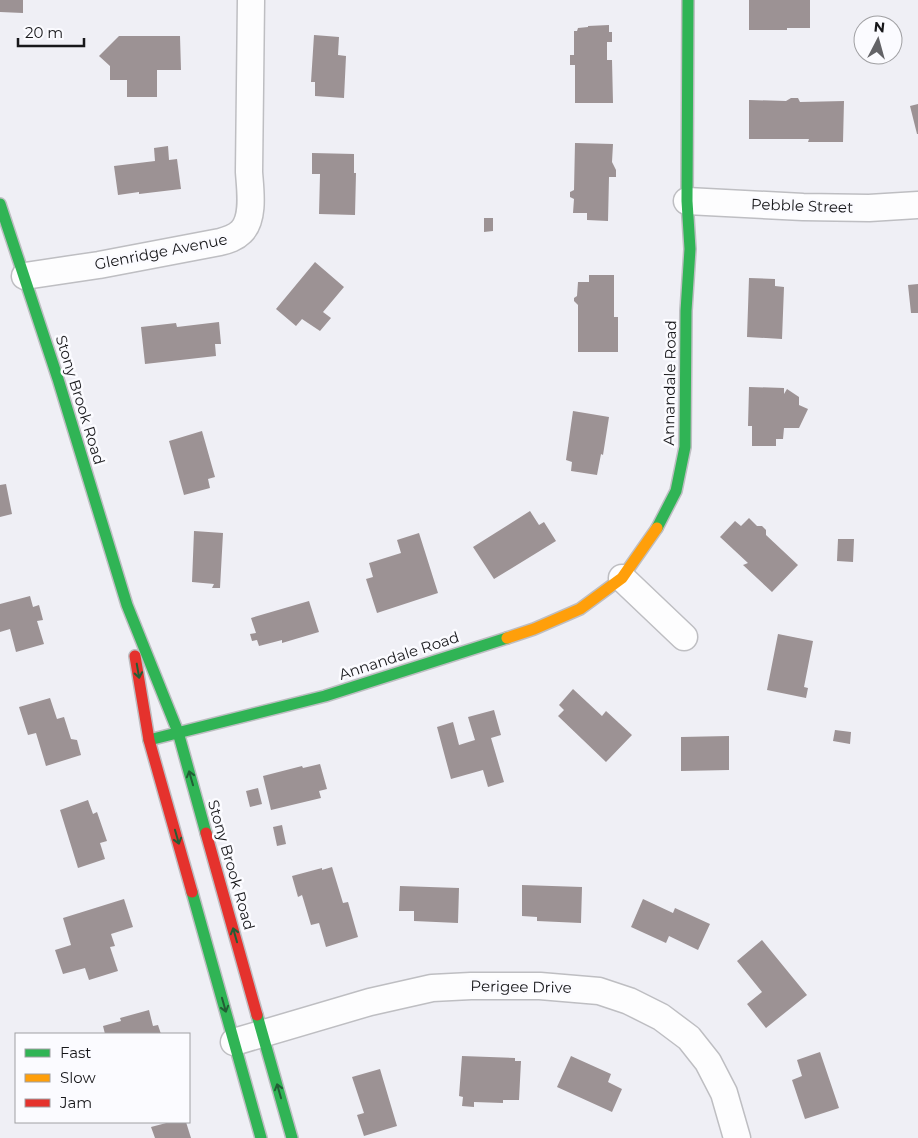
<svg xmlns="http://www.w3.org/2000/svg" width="918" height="1138" font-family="Montserrat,sans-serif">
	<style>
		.building { fill: #9c9294 }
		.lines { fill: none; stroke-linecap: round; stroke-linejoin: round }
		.street-casing { stroke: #bebec2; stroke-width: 29 }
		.fast-casing { stroke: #bebec2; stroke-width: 14 }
		.slow-casing { stroke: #bebec2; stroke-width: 14 }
		.jam-casing { stroke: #bebec2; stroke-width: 14 }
		.street { stroke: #fdfdfe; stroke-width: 26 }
		.fast { stroke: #30b455; stroke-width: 11 }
		.slow { stroke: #ff9f0a; stroke-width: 11 }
		.jam { stroke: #e5322d; stroke-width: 11 }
		.oneway { stroke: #225e35 }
		.labels { text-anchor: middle; stroke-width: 5; stroke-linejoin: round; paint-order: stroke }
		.street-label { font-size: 15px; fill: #17171a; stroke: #fbfbff }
	</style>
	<rect width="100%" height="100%" fill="#efeff5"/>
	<path class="building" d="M0,0h23v13l-23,-1z
		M749,0h61v28h-23v2h-38z
		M609,25v7h3v10h-5v18h5l1,43h-38v-38h-5v-10h4v-24h3l1,-3 10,-1v-1z
		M314,35l25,2 -1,18 8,1 -2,42 -29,-2v-14h-4z
		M119,36h61l1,34h-24v27h-30v-17h-17v-14l-11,-10z
		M791,98h7l2,4 44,-1 -1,41h-35l1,-3h-60v-39l37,1z
		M918,104v30h-1l-7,-28z
		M575,143l38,1 -1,18 4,8v7h-7l-1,44 -21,-1v-7h-14l1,-14 -4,-2v-5l4,-2z
		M168,146l1,14 8,-1 4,30 -42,5v-2l-21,3 -4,-29 41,-5 -1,-13z
		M312,153l42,1v19h2l-1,42 -36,-1 1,-40h-8z
		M484,218h9v13l-9,1z
		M315,262l29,25 -21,25 8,6 -11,13 -18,-12 -6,7 -20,-17z
		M589,275h25v42h4v35h-40v-47l-4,-4v-3l3,-2 1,-14h11z
		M749,278l26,1v7l9,1 -2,52 -35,-2z
		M918,284v29h-7l-3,-28z
		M219,322l2,22h-6l1,12 -71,8 -4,-37 35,-4 1,4z
		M749,387l35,1v6l3,-5 12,8v8l9,4 -9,19h-15l-1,11h-7v7h-24v-20h-4z
		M573,411l36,6 -6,38 -2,-1 -4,21 -26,-4 1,-9 -6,-2z
		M202,431l13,46 -7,2 2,9 -26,7 -15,-54z
		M6,484l6,30 -12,3v-32z
		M530,511l9,14 5,-3 12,19 -62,38 -21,-32z
		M749,518l8,8h5l4,4v5l32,30 -26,27 -29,-27 5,-2 -28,-26 15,-16 6,5z
		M194,531l29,2 -3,55h-8l2,-4 -22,-2z
		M419,533l19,60 -61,20 -11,-34 7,-2 -4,-14 32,-10 -4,-13z
		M838,539h16l-1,23 -16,-1z
		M30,596l3,11 6,-2 4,15 -6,1 7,23 -28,8 -6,-23 -10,3v-28z
		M309,601l10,31 -37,11v-3l-23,6 -2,-6 -5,1 -2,-7 6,-1 -5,-15z
		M778,634l35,7 -9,46 4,1 -2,10 -39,-8z
		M573,689l29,27 4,-5 26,24 -26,27 -48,-46 6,-6 -5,-5z
		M50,698l7,21 7,-2 7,22 6,1 4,15 -35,11 -10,-33 -8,2 -9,-28z
		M494,710l7,25 -10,3 13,44 -16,5 -5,-17 -32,9 -14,-52 16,-5 6,23 16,-5 -7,-23z
		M835,730l16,2 -1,12 -17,-3z
		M729,736v34l-48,1v-34z
		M320,764l7,25 -8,2 2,7 -50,12 -8,-34 39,-10 1,2z
		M258,788l4,16 -12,3 -4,-16z
		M88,800l5,14 4,-2 10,29 -7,2 5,16 -27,9 -18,-58z
		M282,825l4,19 -9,2 -4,-19z
		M332,867l11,36 5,-1 10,35 -32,10 -7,-24 -8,2 -9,-30 -4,2 -6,-21 30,-8v2z
		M522,885l60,2 -1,36 -44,-2v-4l-15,-1z
		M400,886l59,2 -1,35 -44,-2v-10h-15z
		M124,899l9,28 -22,7 4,12 -5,1 8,24 -29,9 -4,-12 -22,6 -8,-24 16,-5 -8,-27z
		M643,899l30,14 2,-5 35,16 -12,26 -29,-14 -3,7 -35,-16z
		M762,940l45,55 -41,33 -19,-24 15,-12 -25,-31z
		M149,1010l4,16 5,-1 3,9h-56l-2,-8 18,-5 -1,-3z
		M820,1052l19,56 -34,11 -13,-39 10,-4 -5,-16z
		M462,1056l53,2v3h6l-2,39h-16v3l-29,-1v5l-12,-1 1,-9 -4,-1z
		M571,1056l40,18 -3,8 14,7 -10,23 -55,-25z
		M380,1069l17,57 -33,10 -7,-21 7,-2 -12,-36z
		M170,1122h16l5,16h-36l-4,-11z"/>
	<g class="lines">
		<defs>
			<path id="street" d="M687,201l116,6 66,1 49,-3
				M25,276l74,-11 121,-23c8,-2 15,-4 21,-10 14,-13 9,-44 8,-60l2,-172
				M622,578l62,59
				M234,1042l136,-40 62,-14 39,-2h69l59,5 30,10 32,16 28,21 19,24 16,31 13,45"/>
			<path id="fast" d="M0,204l58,175 69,226 51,127 28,101
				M657,528l19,-37 9,-44 1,-136 4,-62 -3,-48 1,-201
				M149,740l176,-44 182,-58
				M192,892l69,246
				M257,1015l35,123"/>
			<path id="slow" d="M507,638l27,-9 46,-20 42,-31 35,-50"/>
			<path id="jam" d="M135,656l14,84 43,152
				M206,833l51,182"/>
		</defs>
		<use href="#street" class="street-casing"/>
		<use href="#fast" class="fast-casing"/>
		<use href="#slow" class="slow-casing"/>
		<use href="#jam" class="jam-casing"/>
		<use href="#street" class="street"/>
		<use href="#fast" class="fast"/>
		<use href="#slow" class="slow"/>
		<use href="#jam" class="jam"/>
	</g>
	<defs><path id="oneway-shaft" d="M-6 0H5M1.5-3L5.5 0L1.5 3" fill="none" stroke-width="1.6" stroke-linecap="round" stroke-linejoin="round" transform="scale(1.25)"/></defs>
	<g class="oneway">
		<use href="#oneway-shaft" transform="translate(138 671) rotate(80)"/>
		<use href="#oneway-shaft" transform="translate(191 778) rotate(-106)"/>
		<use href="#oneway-shaft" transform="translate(177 837) rotate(74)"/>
		<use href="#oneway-shaft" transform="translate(235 935) rotate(-106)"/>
		<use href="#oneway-shaft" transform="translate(224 1005) rotate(74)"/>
		<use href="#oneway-shaft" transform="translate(279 1091) rotate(-106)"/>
	</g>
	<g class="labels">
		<g class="street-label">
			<text transform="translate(802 206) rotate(2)" y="5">Pebble Street</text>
			<text transform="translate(161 252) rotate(-11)" y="5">Glenridge Avenue</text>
			<text transform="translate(670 383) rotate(-89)" y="5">Annandale Road</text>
			<text transform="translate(80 400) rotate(73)" y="5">Stony Brook Road</text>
			<text transform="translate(399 656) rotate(-18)" y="5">Annandale Road</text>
			<text transform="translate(231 865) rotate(74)" y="5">Stony Brook Road</text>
			<text transform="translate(521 987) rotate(1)" y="5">Perigee Drive</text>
		</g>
	</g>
	<rect x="15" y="1033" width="175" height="90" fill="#fbfbff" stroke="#a0a0a3"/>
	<rect x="25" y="1049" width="25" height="8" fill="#30b455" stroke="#a0a0a3"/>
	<text x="60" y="1058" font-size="15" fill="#17171a">Fast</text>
	<rect x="25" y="1074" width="25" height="8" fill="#ff9f0a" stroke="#a0a0a3"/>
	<text x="60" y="1083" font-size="15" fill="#17171a">Slow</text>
	<rect x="25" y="1099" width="25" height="8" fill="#e5322d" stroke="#a0a0a3"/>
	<text x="60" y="1108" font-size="15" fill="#17171a">Jam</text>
	<g transform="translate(878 40) rotate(6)"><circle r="24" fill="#fbfbff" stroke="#a0a0a3"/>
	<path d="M0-4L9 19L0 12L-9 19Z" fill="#636367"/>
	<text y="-8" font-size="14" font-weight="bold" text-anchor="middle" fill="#17171a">N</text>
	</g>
	<path d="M18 38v8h66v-8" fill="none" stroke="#17171a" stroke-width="2.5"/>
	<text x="25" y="38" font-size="15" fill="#17171a" stroke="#fbfbff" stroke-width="4" paint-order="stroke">20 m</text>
</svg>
